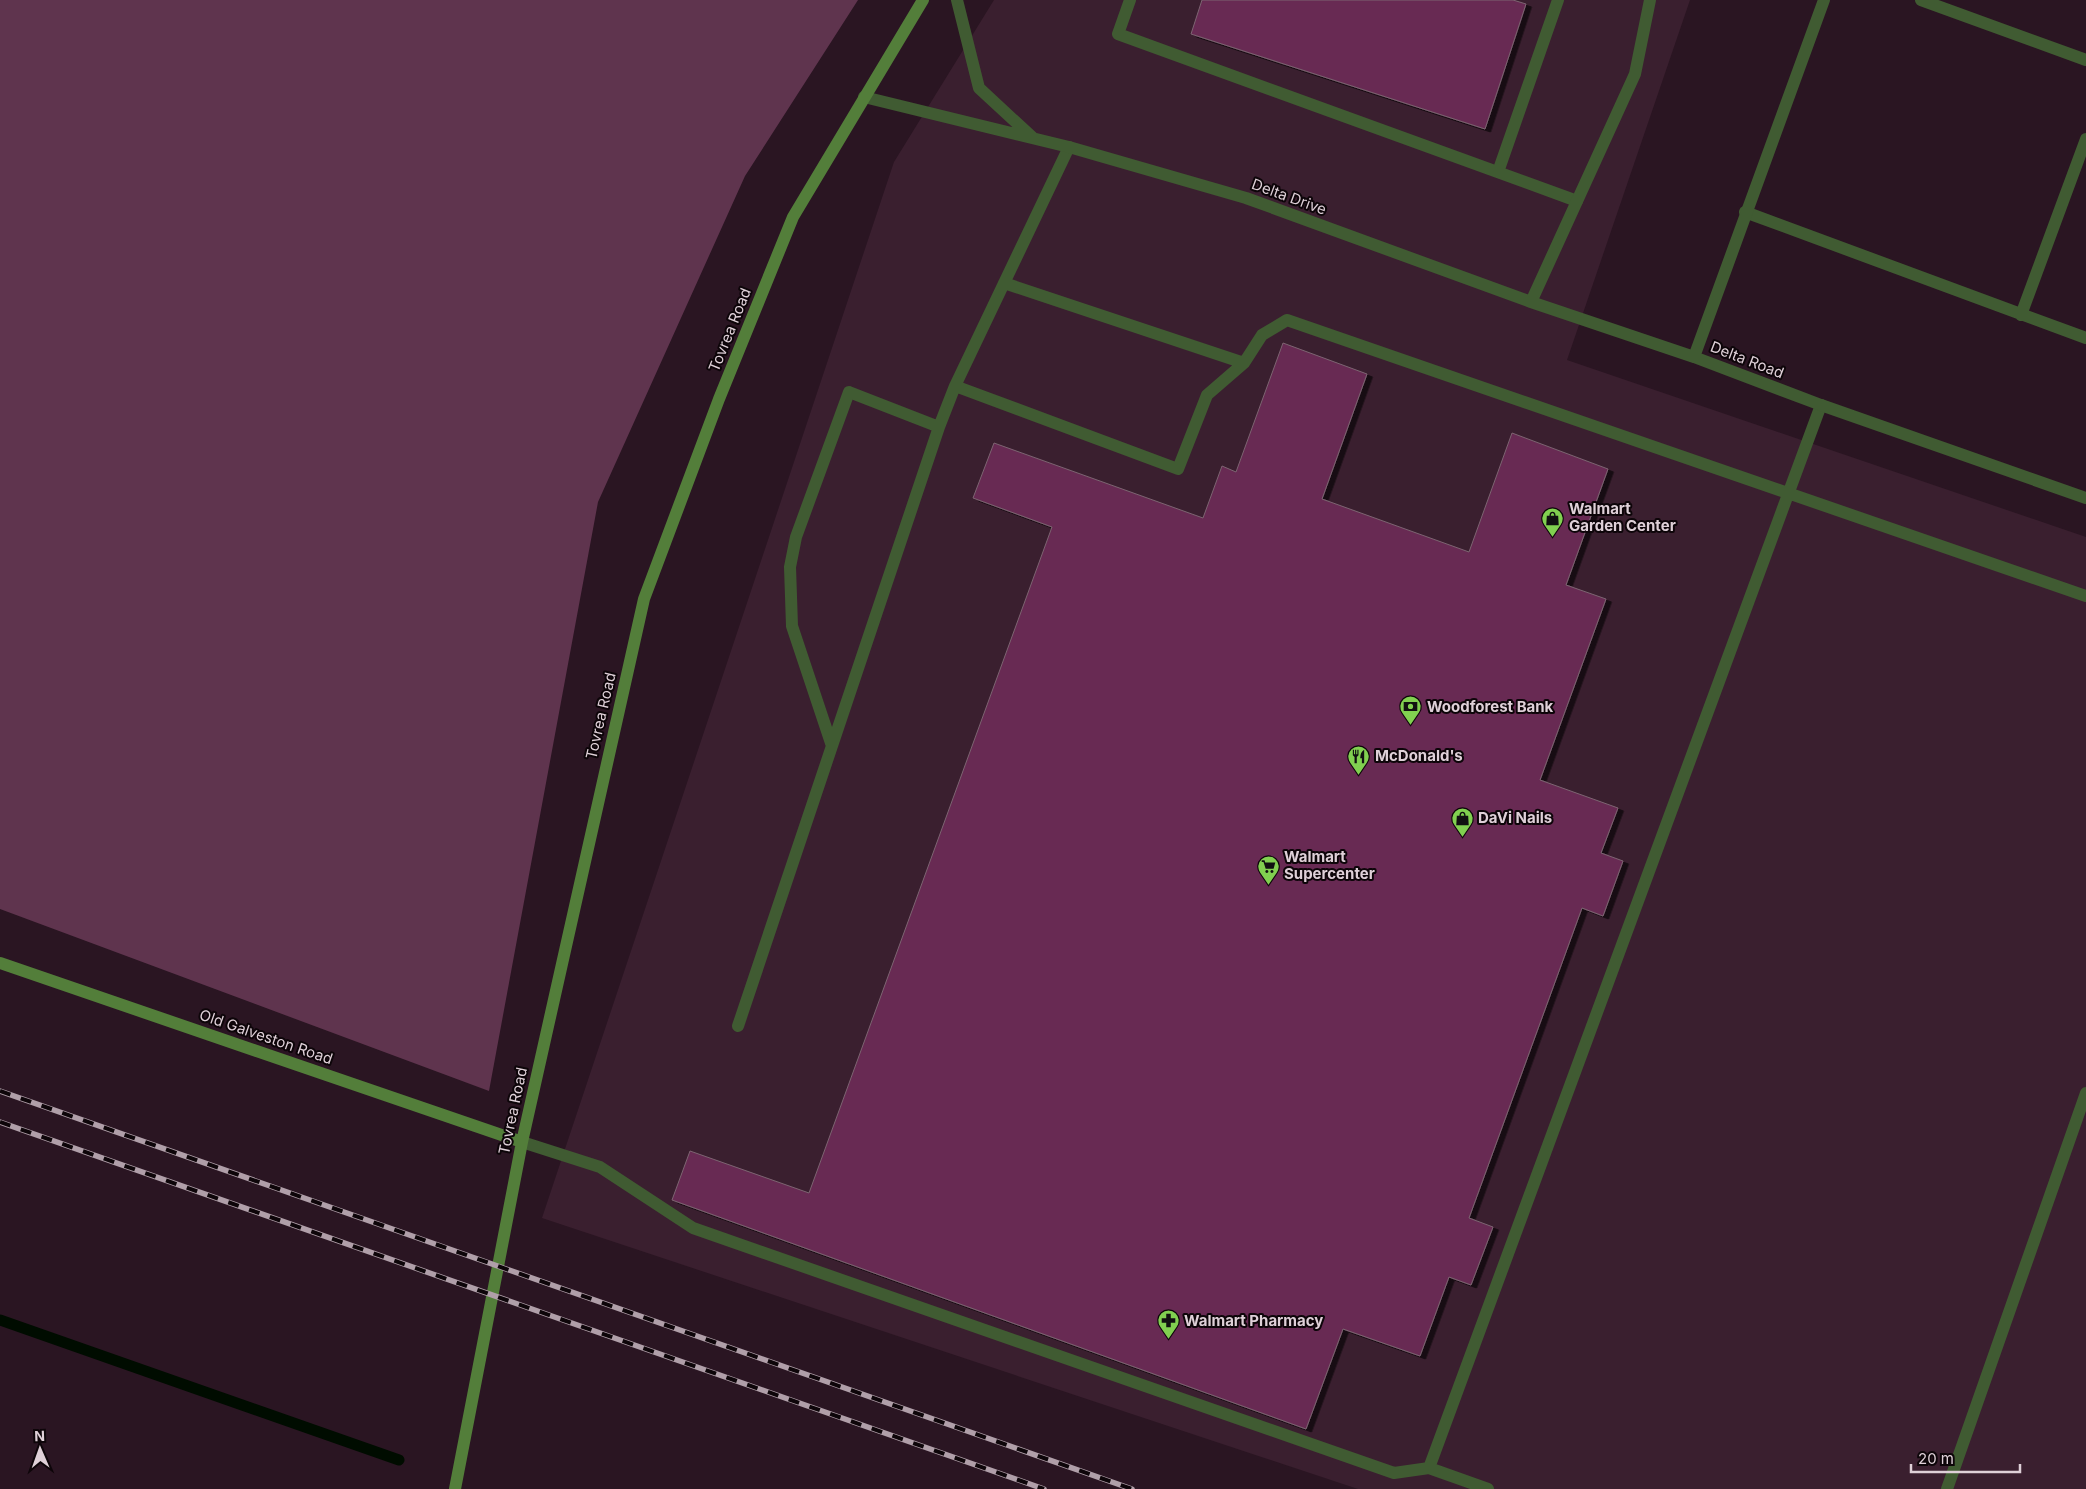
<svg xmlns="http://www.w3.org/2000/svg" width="2086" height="1489" font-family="Inter,sans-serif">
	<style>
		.built { fill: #3a1f2f }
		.green { fill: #5f344e }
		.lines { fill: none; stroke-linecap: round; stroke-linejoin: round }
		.stream { stroke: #000c00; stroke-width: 11 }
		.building { fill: #682b52; stroke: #7d6472; filter: url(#shadow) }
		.lane { stroke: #405b32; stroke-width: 12 }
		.street { stroke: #405b32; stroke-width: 12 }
		.secondary { stroke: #537e3a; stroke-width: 12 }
		.rail-casing { stroke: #b09fa9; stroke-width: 5.5 }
		.rail { stroke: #0d0509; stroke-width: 4; stroke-dasharray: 11; stroke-linecap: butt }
		.labels { text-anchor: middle; stroke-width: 4; stroke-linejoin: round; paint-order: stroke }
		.street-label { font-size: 15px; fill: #dfd0d8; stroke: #0d0509 }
		.poi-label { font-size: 15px; font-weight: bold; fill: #dfd0d8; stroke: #0d0509; text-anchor: start }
	</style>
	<defs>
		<filter id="shadow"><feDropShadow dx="5.5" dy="3" stdDeviation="0" flood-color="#0009"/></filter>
	</defs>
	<rect width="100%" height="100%" fill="#2a1522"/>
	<path class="built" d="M994,0h696l-123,360 519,177v952h-728l-816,-271 352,-1056z"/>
	<path class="green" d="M0,0h858l-113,176 -147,326 -109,589 -489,-182z"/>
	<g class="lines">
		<path class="stream" d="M0,1320l399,140"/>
	</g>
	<path class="building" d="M1202,0h311l13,4 -41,125 -294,-95z
		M1283,343l84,31 -45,125 147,53 43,-119 96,36 -42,116 40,14 -66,181 78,28 -17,45 22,8 -20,55 -21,-8 -113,310 24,9 -22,58 -22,-8 -29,79 -77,-27 -37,100 -634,-229 18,-49 119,42 243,-666 -79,-29 21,-55 209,75 19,-52 14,6z"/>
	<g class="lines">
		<path class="lane" d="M1130,0l-12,34 459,167
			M1921,0l165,60
			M1498,172l60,-172
			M1745,212l341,126
			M1004,283l240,80
			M2021,315l65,-176
			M955,386l223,83 29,-74 37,-32 18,-28 25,-15 799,276
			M832,746l-40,-120 -2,-59 6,-30 53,-145 90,35
			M738,1026l201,-599 16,-41 114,-239
			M522,1142l78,25 93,61 701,245 35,-5 59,21
			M1429,1468l392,-1063
			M1947,1489l139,-396"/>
		<path class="street" d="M957,0l22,88 53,49
			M864,97l205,50 177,51 285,104 163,55 127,48 265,93
			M1531,302l104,-228 15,-74
			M1694,357l130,-357"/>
		<path class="secondary" d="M0,963l522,179
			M455,1489l67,-347 122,-543 75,-200 74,-182 130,-217"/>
		<defs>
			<path id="rail" d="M0,1091l1132,398
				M0,1122l1044,367"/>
		</defs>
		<use href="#rail" class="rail-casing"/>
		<use href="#rail" class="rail"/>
	</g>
	<defs>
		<symbol id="shop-pin" viewBox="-11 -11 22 30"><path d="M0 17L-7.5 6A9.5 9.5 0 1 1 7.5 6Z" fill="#81d050" stroke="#0d0509"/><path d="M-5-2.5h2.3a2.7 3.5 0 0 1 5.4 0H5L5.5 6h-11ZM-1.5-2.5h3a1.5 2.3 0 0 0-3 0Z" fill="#111"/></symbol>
		<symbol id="bank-pin" viewBox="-11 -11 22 30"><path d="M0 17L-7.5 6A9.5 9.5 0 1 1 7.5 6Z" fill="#81d050" stroke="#0d0509"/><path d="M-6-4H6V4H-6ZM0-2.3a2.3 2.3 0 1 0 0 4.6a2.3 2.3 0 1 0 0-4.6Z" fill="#111"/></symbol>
		<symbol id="restaurant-pin" viewBox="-11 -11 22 30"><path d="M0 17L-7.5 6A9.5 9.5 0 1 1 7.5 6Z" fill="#81d050" stroke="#0d0509"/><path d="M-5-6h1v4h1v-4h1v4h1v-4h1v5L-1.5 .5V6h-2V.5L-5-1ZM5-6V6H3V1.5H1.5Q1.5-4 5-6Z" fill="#111"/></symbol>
		<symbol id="supermarket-pin" viewBox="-11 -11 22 30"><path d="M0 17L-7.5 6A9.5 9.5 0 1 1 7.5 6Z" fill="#81d050" stroke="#0d0509"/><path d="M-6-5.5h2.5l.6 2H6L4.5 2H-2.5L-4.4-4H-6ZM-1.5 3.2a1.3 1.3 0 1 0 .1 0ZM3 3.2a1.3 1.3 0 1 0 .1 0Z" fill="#111"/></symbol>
		<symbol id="pharmacy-pin" viewBox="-11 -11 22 30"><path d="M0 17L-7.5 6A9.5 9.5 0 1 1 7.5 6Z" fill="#81d050" stroke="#0d0509"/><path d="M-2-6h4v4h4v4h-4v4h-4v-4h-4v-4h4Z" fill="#111"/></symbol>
	</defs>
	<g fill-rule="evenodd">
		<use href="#shop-pin" x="1540" y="506" width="25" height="34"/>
		<use href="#bank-pin" x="1398" y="694" width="25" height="34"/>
		<use href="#restaurant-pin" x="1346" y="744" width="25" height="34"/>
		<use href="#shop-pin" x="1450" y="806" width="25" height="34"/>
		<use href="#supermarket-pin" x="1256" y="854" width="25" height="34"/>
		<use href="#pharmacy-pin" x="1156" y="1308" width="25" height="34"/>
	</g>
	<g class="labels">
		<g class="street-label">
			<text transform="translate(1289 197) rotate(20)" y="5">Delta Drive</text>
			<text transform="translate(730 330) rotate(-68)" y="5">Tovrea Road</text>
			<text transform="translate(1747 360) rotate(21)" y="5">Delta Road</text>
			<text transform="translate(601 716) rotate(-77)" y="5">Tovrea Road</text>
			<text transform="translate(266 1037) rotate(19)" y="5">Old Galveston Road</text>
			<text transform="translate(513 1111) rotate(-78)" y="5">Tovrea Road</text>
		</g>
		<g class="poi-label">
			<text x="1569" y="514">Walmart<tspan x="1569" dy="17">Garden Center</tspan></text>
			<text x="1427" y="712">Woodforest Bank</text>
			<text x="1375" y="761">McDonald's</text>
			<text x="1478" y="823">DaVi Nails</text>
			<text x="1284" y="862">Walmart<tspan x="1284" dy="17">Supercenter</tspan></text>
			<text x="1184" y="1326">Walmart Pharmacy</text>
		</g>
	</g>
	<g transform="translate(40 1449) rotate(358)" stroke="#0d0509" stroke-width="4" paint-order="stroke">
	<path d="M0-4L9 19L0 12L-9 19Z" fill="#dfd0d8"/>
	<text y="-8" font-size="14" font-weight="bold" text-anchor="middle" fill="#dfd0d8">N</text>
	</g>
	<path d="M1911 1464v8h109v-8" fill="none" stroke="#dfd0d8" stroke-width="2.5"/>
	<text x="1918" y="1464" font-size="15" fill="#dfd0d8" stroke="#0d0509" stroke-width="4" paint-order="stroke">20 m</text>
</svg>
